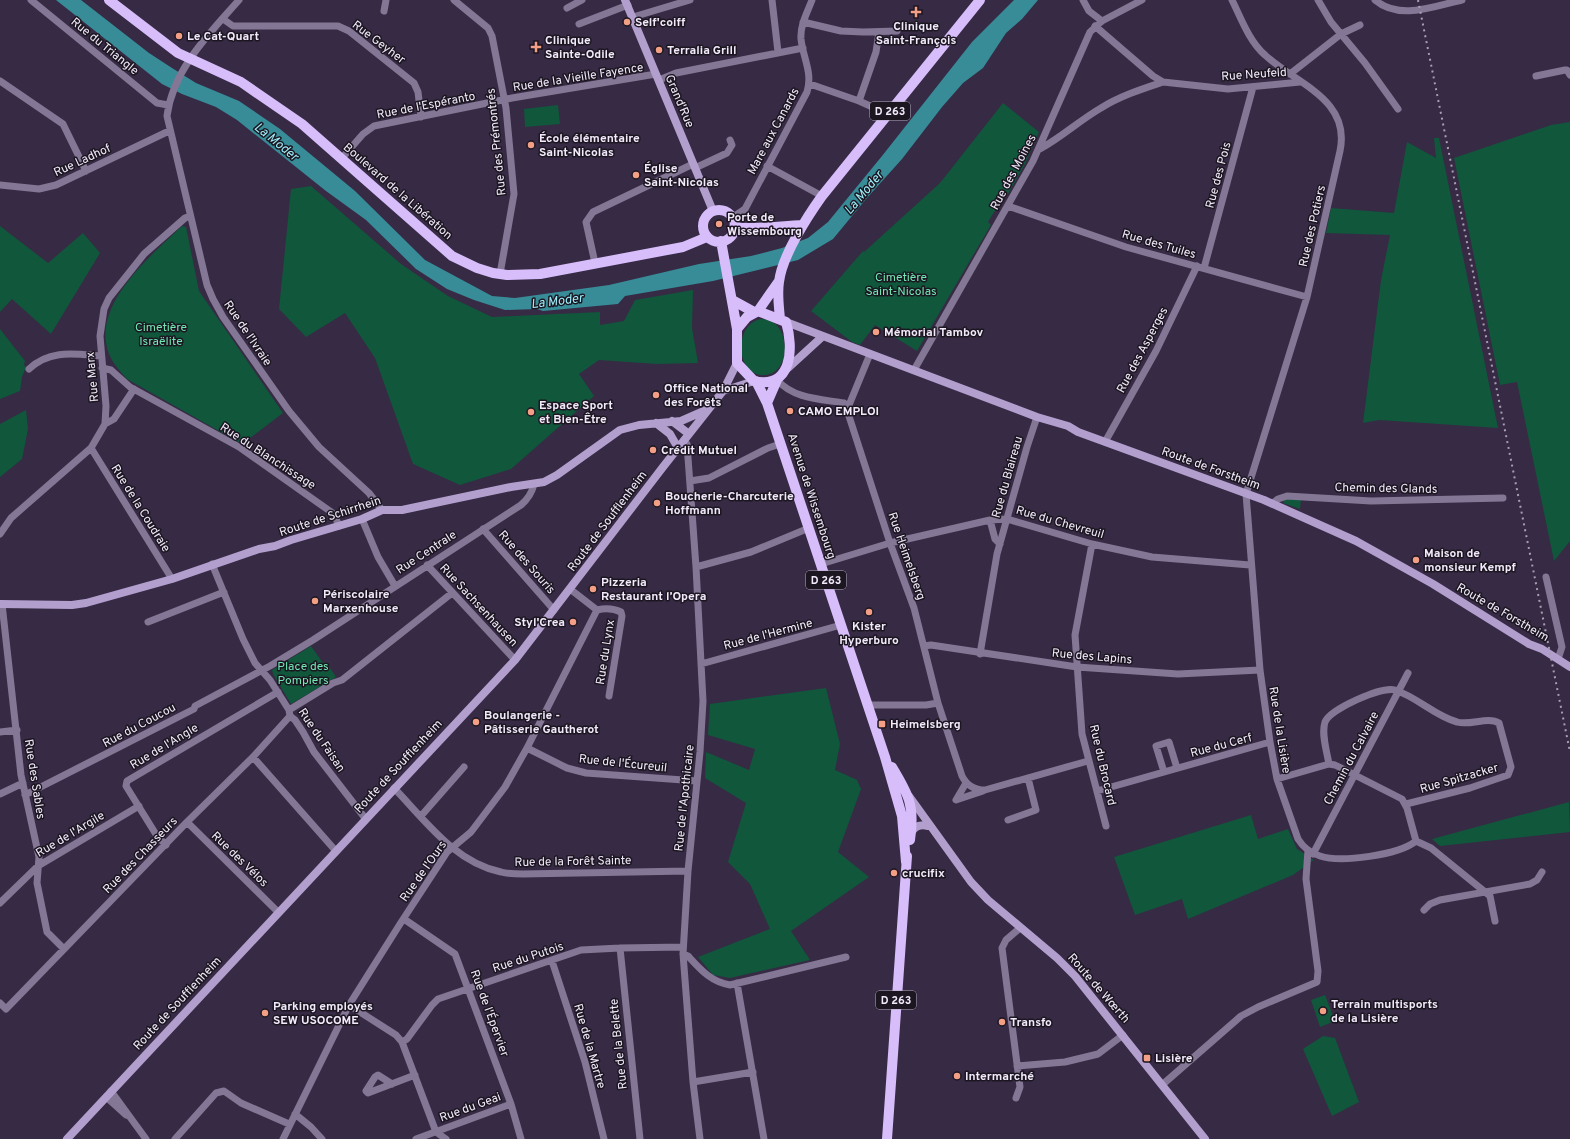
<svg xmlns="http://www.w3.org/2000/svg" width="1570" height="1139" font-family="Overpass,sans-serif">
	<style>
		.green { fill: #10573c }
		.water { fill: #378c98 }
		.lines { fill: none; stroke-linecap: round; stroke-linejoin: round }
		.street { stroke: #837795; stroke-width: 7 }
		.secondary { stroke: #b29fce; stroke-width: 8 }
		.primary { stroke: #d7bdfa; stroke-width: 10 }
		.rail { stroke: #a99fb4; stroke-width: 2; stroke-dasharray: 2 4; stroke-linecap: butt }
		.poi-dot { fill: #f39f86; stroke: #1c1621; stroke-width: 1.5 }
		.labels { text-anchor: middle; stroke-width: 3; stroke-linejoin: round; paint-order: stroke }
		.shield { fill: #1c1621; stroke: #b2aaba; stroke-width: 1 }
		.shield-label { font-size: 11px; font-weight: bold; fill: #f2eafb }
		.poi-label { font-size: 12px; font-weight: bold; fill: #f2eafb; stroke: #1c1621; text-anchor: start }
		.street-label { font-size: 12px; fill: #f2eafb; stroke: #1c1621 }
		.park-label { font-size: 12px; fill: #71e9b4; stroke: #1c1621 }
		.water-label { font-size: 13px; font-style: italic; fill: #9deefa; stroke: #1c1621 }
	</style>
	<rect width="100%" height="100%" fill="#372a44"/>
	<path class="green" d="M1003,103l36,29 -14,32 -17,30 -9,-1 -3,16 -8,13 3,3 -74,126 -42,-26 -15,20 -8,-3 -41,-31 52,-60 1,1 76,-69z
		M558,105l2,19 -35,3 -1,-18z
		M1570,122v419l-16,20 -37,-179 -17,3 -46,-227 97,-33z
		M1434,138h5l59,290 -119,-8 -16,3 18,-143 9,-45 -64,-2 5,-25 63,5 13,-71 29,16z
		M311,186l90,78 47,32 44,21 108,-5v13l24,-4 11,-21 58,-10 -1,38 6,35 -41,1 -58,-4 -20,14 15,22 -83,73 -51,16 -47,-21 -38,-106 -30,-45 -39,24 -27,-28 12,-120z
		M0,226l48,37 35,-30 17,20 -49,81 -39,-35 -12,13z
		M182,226l4,1 13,64 84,122 -41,31 -115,-65c-7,-8 -14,-15 -18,-25 -19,-49 42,-98 73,-128z
		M761,319c30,-1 32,54 4,56 -30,2 -32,-51 -4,-56z
		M0,329l25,32 -1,4 2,2 -4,10 -2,14 -20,8z
		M26,410l2,19 -6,30 -22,18v-53z
		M1285,499h16l-1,10 -17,-6z
		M311,646l12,17 3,-1 10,15 -45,27 -18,-30 -1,-4z
		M826,688l14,56 -5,26 22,10 4,9 -23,63 31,25 -78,54 19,29 -80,18 -17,-3 -15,-18 72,-28 -20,-45 -22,-22 18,-59 -41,-25 1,-26 43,18 6,-21 -47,-14 2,-31z
		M1569,802l1,30 -130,14 -8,-7z
		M1251,815l7,24 30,-10 9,20 17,11 -21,15 -105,44 -6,-20 -47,16 -21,-58z
		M1325,995l10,26 -15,6 -9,-27z
		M1323,1036l12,2 24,64 -27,14 -29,-67z"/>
	<path class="water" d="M56,0h25l68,53 23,15 24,15 43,18 41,28 75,62 70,69 67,36 23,2 94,-13 90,-21 52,-8 31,-8 26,-10 20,-16 54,-66 90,-114 42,-42h24l-16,19 -16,14 -23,35 -20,15 -21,24 -40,52 -36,40 -33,40 -35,21 -85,21 -88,15 -7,8 -75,7 -6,-2 -32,1 -31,-10 -27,-11 -31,-20 -50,-49 -40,-29 -89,-71 -21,-13 -34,-13 -20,-10z"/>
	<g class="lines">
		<path class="street" d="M31,0l126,103 11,2
			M239,0c-30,34 -66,69 -72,116l40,169 6,14 10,18 66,94 30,36 50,46 13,17
			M454,0l34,28 4,8 14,72 8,86 -14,80
			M772,0l6,52
			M1083,0l6,11 13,10
			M1232,0c9,18 17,41 33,55 31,29 86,44 75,96l-33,146 -61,197 14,176 10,72 7,37 21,60c5,8 12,14 22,17 21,7 79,-1 96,-15
			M1318,0l13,22 34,41 33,46
			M1375,0c25,21 59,6 87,0
			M567,8l15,-8
			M384,11l2,-11
			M633,17l57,-17
			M223,19l10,7h105l11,5 65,52 4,9 3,25
			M803,22l38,9 22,1 34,-1
			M579,24l49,-19
			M1095,26l58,50 10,6 65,7 72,-7
			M1290,74l51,-40 19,-9
			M1536,76l29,-6h2l3,5
			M659,80l17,-7 127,-25
			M0,81l63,43 23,47
			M810,84l49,17 29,13
			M859,101l17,-49 3,-20
			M1040,149c22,-12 40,-29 61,-41 19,-12 41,-19 62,-26
			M342,158l21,-24 11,-8 138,-28 144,-24
			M767,166l55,30
			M695,168l32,-15 5,-8 -2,-5
			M0,185l39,4 17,-4 113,-54
			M1008,206l118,41 181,50
			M732,218l13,-9 62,-117c6,-19 -4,-34 -6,-53 -1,-14 6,-26 11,-39
			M595,263l-9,-41 7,-10 100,-48
			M1204,268l49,-181
			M102,368l9,2 19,17 109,60 95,67 5,12
			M29,369c21,-20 46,-15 72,-13
			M914,370l119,-209 57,-129 12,-11 40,-21
			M777,380c17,19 43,19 67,23l4,3
			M105,424l9,-5 20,-30
			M684,440l3,4 9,123 7,134 -3,51 -12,119 -5,83 10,128 7,57
			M1105,442l51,-91 41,-85
			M91,448l81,131
			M690,481l19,-3 59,-30 12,-4
			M1272,504l6,-5 9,-3 84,5 132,-3
			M362,519l16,38 17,29
			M990,520l5,19 5,5
			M483,529l71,81
			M0,534l11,-16 80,-70 14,-24 1,-18 -6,-70 4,-27 5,-11 35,-44 41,-36 5,-2
			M1092,544l-17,91 7,99 24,92
			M212,564l31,75 12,24 15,17 19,30 1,6 5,4 8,12 11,20 51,66
			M821,564l69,-21 100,-23 17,-1 85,25 60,13 98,8
			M427,565l88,95
			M696,567l55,-15 58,-24
			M1546,577l16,70 -4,12
			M2,604l19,171 18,82 -2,26 10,49 17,17
			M597,610c8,-2 16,-2 24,2l1,4 -13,80
			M148,622l76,-30
			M924,646l7,-1 146,22 101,7 82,-4
			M980,654l17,-100 30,-107 10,-30
			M701,664l140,-39
			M938,703l24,73c5,10 13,14 23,14l103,-29
			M868,705h58l12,-2 -24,-95 -24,-65 -43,-133 23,-56
			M289,710l44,-27 9,-3 110,-87
			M0,732l17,-2
			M527,748l40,20 19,5 111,8
			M253,757l82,93
			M1329,764c-2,-12 -8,-30 -4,-42 5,-13 57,-36 70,-32 22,7 40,26 62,32 13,4 31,-6 42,1l12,44 -3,8 -38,13 -64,16
			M1164,772l-8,-26 13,-4 8,26
			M1277,779l52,-15 6,1 67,34 5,9 9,33 15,7 59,48 5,25
			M966,783l-10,17 27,-9
			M394,788c31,32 60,74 107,84 7,2 15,2 22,2l165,-3
			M1097,791l173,-49
			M0,794l23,-11
			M25,795l169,-86 1,-3 75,-40 43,-26 208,-135c7,-6 11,-12 13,-21
			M421,816l43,-49
			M1008,820l28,-10 -8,-32
			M187,822l91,90
			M166,845l-9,-9 -31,-50 1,-5 151,-89
			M1313,854l95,-181
			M0,903l38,-37 101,-60
			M1424,910l6,-6 10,-4 90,-16 7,-4 5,-8
			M404,919l51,35 56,150 10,35
			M620,948l20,191
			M683,954l5,2c13,14 23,26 42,29l116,-28
			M552,961l33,101 19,77
			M737,983l27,156
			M0,1003l6,6 181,-187 66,-65 37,-41
			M349,1005l47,30 6,7 34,90
			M402,1042l5,-3 25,-34 6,-6 143,-49 39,-2 63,-1
			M1017,1066l48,-4 33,-8 25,-19
			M693,1082l60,-10
			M392,1084l-14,-9 -3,2 -9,14 2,2 47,-18
			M1162,1085l79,-69 17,-9 59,-25 1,-11 -12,-92 2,-29
			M111,1091l35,48
			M106,1097l20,18
			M1016,1098l4,-11 -18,-139 4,-8 14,-12
			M295,1114l16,13 11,12
			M436,1132l10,7
			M175,1139l41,-46 8,-2 17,12 48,21
			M283,1139l66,-134 51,-81 47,-72 24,-20 34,-45 22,-39 70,-138 -27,-21
			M416,1139l95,-35"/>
		<path class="secondary" d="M625,0l88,211
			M786,322l251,95 31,9 10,6 186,68 92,41 77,43 96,60 13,5 28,18
			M788,368l35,-32
			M723,391l31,-10
			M672,421l17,13
			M656,423l14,11 8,14
			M0,604l72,1 14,-2 86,-24 87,-30 16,-3 16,-6 71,-21 20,-9h20l109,-23 33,-5 13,-7 63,-45 19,-5 42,-4 25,-11
			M909,796l62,86 17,18 69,58 18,18 130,163
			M910,835c4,-9 10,-11 18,-9
			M67,1139l448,-479 148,-193 60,-76 14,-28"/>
		<path class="primary" d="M109,0l69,53 63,29 61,42 150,132 25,12 16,5 14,2 33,-1 143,-27 24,-10
			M703 226a16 16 0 1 1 32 0a16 16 0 1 1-32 0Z
			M734,227c23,3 45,-1 69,-2
			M721,241l16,88v34l17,18c38,9 40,-33 32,-59l-28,-11 -11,6 -10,12
			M732,300l22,12
			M758,311l21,-30
			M780,319c-1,-12 -3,-25 -1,-37 3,-26 28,-65 43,-86l158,-196
			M756,381l11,22 118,354 17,59 4,46
			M767,403l10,-23
			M892,767c17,28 23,39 18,73
			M887,1139l20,-283"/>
		<path class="rail" d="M1418,0l152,752"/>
	</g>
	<g class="poi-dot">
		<path d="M914 6h4v4h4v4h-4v4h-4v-4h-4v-4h4z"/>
		<circle cx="627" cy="22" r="4"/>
		<circle cx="179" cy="36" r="4"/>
		<path d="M534 41h4v4h4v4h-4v4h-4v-4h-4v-4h4z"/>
		<circle cx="659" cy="50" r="4"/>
		<circle cx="531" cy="145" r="4"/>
		<circle cx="636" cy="175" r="4"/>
		<circle cx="719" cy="224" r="4"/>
		<circle cx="876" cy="332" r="4"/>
		<circle cx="656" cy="395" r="4"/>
		<circle cx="790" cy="411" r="4"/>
		<circle cx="531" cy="412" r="4"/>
		<circle cx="653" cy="450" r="4"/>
		<circle cx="657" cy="503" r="4"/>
		<circle cx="1416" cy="560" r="4"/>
		<circle cx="593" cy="589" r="4"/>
		<circle cx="315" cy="601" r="4"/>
		<circle cx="869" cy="612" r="4"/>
		<circle cx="573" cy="622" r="4"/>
		<circle cx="476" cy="722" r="4"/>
		<rect x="878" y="720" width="8" height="8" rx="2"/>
		<circle cx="894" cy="873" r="4"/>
		<circle cx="1323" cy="1011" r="4"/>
		<circle cx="265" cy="1013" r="4"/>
		<circle cx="1002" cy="1022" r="4"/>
		<rect x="1143" y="1054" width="8" height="8" rx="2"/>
		<circle cx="957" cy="1076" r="4"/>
	</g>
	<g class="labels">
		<g class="shield">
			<rect x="870" y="102" width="40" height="18" rx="3"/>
			<rect x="806" y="571" width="40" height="18" rx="3"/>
			<rect x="876" y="991" width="40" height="18" rx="3"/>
		</g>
		<g class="shield-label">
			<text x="890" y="115">D 263</text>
			<text x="826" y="584">D 263</text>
			<text x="896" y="1004">D 263</text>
		</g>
		<g class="poi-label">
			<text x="635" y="26">Self'coiff</text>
			<text x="916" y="30" text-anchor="middle">Clinique<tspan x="916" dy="14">Saint-François</tspan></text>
			<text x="187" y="40">Le Cat-Quart</text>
			<text x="545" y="44">Clinique<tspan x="545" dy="14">Sainte-Odile</tspan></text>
			<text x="667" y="54">Terralia Grill</text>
			<text x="539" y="142">École élémentaire<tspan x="539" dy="14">Saint-Nicolas</tspan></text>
			<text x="644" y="172">Église<tspan x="644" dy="14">Saint-Nicolas</tspan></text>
			<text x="727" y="221">Porte de<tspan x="727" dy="14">Wissembourg</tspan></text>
			<text x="884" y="336">Mémorial Tambov</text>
			<text x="664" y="392">Office National<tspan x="664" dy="14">des Forêts</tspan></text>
			<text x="539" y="409">Espace Sport<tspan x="539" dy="14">et Bien-Être</tspan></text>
			<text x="798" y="415">CAMO EMPLOI</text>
			<text x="661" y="454">Crédit Mutuel</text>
			<text x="665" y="500">Boucherie-Charcuterie<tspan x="665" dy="14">Hoffmann</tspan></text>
			<text x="1424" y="557">Maison de<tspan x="1424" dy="14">monsieur Kempf</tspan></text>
			<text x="601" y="586">Pizzeria<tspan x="601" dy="14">Restaurant l’Opera</tspan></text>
			<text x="323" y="598">Périscolaire<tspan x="323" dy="14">Marxenhouse</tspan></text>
			<text x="565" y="626" text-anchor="end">Styl'Crea</text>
			<text x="869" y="630" text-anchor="middle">Kister<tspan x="869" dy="14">Hyperburo</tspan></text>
			<text x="484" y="719">Boulangerie -<tspan x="484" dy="14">Pâtisserie Gautherot</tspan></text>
			<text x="890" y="728">Heimelsberg</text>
			<text x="902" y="877">crucifix</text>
			<text x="1331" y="1008">Terrain multisports<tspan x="1331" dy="14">de la Lisière</tspan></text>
			<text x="273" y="1010">Parking employés<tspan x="273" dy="14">SEW USOCOME</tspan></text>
			<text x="1010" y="1026">Transfo</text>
			<text x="1155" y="1062">Lisière</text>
			<text x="965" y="1080">Intermarché</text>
		</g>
		<g class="street-label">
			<text transform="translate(379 42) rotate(37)" y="4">Rue Geyher</text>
			<text transform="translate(105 46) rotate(39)" y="4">Rue du Triangle</text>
			<text transform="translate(1254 74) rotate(-4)" y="4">Rue Neufeld</text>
			<text transform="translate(578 77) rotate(-9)" y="4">Rue de la Vieille Fayence</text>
			<text transform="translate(680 101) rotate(67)" y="4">Grand'Rue</text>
			<text transform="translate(426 105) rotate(-11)" y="4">Rue de l'Espéranto</text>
			<text transform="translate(773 131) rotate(-62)" y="4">Mare aux Canards</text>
			<text transform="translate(496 142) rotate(-96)" y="4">Rue des Prémontrés</text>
			<text transform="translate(82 160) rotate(-25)" y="4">Rue Ladhof</text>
			<text transform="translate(1013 172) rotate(-62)" y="4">Rue des Moines</text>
			<text transform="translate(1218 175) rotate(-75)" y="4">Rue des Pois</text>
			<text transform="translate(398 191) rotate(41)" y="4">Boulevard de la Libération</text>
			<text transform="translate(1312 226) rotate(-77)" y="4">Rue des Potiers</text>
			<text transform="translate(1159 244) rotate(16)" y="4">Rue des Tuiles</text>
			<text transform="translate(248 333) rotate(56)" y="4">Rue de l'Ivraie</text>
			<text transform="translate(1142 350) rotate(-62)" y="4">Rue des Asperges</text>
			<text transform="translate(92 377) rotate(-95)" y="4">Rue Marx</text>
			<text transform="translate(268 456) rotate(33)" y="4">Rue du Blanchissage</text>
			<text transform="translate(1211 468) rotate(20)" y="4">Route de Forstheim</text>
			<text transform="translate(1007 477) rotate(-74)" y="4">Rue du Blaireau</text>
			<text transform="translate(1386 488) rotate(1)" y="4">Chemin des Glands</text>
			<text transform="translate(812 496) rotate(72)" y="4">Avenue de Wissembourg</text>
			<text transform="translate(141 508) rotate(58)" y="4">Rue de la Coudraie</text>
			<text transform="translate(330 516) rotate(-18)" y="4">Route de Schirrhein</text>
			<text transform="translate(607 521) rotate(-53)" y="4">Route de Soufflenheim</text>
			<text transform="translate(1060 522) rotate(16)" y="4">Rue du Chevreuil</text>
			<text transform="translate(426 552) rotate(-33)" y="4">Rue Centrale</text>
			<text transform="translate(907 556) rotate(71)" y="4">Rue Heimelsberg</text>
			<text transform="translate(527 562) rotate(49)" y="4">Rue des Souris</text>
			<text transform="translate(479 605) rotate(47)" y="4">Rue Sachsenhausen</text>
			<text transform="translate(1503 612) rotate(30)" y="4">Route de Forstheim</text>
			<text transform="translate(768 634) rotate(-15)" y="4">Rue de l'Hermine</text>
			<text transform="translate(605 652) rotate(-81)" y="4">Rue du Lynx</text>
			<text transform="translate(1092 656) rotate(5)" y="4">Rue des Lapins</text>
			<text transform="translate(139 725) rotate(-28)" y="4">Rue du Coucou</text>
			<text transform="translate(1280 730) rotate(81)" y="4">Rue de la Lisière</text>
			<text transform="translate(322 740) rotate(56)" y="4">Rue du Faisan</text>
			<text transform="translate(1221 745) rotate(-15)" y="4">Rue du Cerf</text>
			<text transform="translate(164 746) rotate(-31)" y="4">Rue de l'Angle</text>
			<text transform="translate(1351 758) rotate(-62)" y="4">Chemin du Calvaire</text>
			<text transform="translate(623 763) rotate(6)" y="4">Rue de l'Écureuil</text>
			<text transform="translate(1103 765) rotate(77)" y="4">Rue du Brocard</text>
			<text transform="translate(398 766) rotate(-47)" y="4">Route de Soufflenheim</text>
			<text transform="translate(1459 778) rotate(-16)" y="4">Rue Spitzacker</text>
			<text transform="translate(35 779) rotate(81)" y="4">Rue des Sables</text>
			<text transform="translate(684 798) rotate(-84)" y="4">Rue de l'Apothicaire</text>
			<text transform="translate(70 834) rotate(-31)" y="4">Rue de l'Argile</text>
			<text transform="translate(140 855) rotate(-46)" y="4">Rue des Chasseurs</text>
			<text transform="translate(240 859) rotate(44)" y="4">Rue des Vélos</text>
			<text transform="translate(573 861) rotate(-1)" y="4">Rue de la Forêt Sainte</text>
			<text transform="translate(423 871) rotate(-55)" y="4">Rue de l'Ours</text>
			<text transform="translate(528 957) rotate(-18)" y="4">Rue du Putois</text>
			<text transform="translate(1099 988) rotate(49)" y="4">Route de Wœrth</text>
			<text transform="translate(177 1003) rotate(-47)" y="4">Route de Soufflenheim</text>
			<text transform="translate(490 1013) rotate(70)" y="4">Rue de l'Épervier</text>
			<text transform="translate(618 1044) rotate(-96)" y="4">Rue de la Belette</text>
			<text transform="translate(590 1046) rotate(74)" y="4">Rue de la Martre</text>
			<text transform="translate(470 1107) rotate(-20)" y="4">Rue du Geai</text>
		</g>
		<g class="park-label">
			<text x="901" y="281">Cimetière<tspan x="901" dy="14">Saint-Nicolas</tspan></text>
			<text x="161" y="331">Cimetière<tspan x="161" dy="14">Israëlite</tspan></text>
			<text x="303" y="670">Place des<tspan x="303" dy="14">Pompiers</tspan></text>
		</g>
		<g class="water-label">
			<text transform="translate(277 141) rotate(39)" y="5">La Moder</text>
			<text transform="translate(863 192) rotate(-50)" y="5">La Moder</text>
			<text transform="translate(557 300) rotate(-7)" y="5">La Moder</text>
		</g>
	</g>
</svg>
